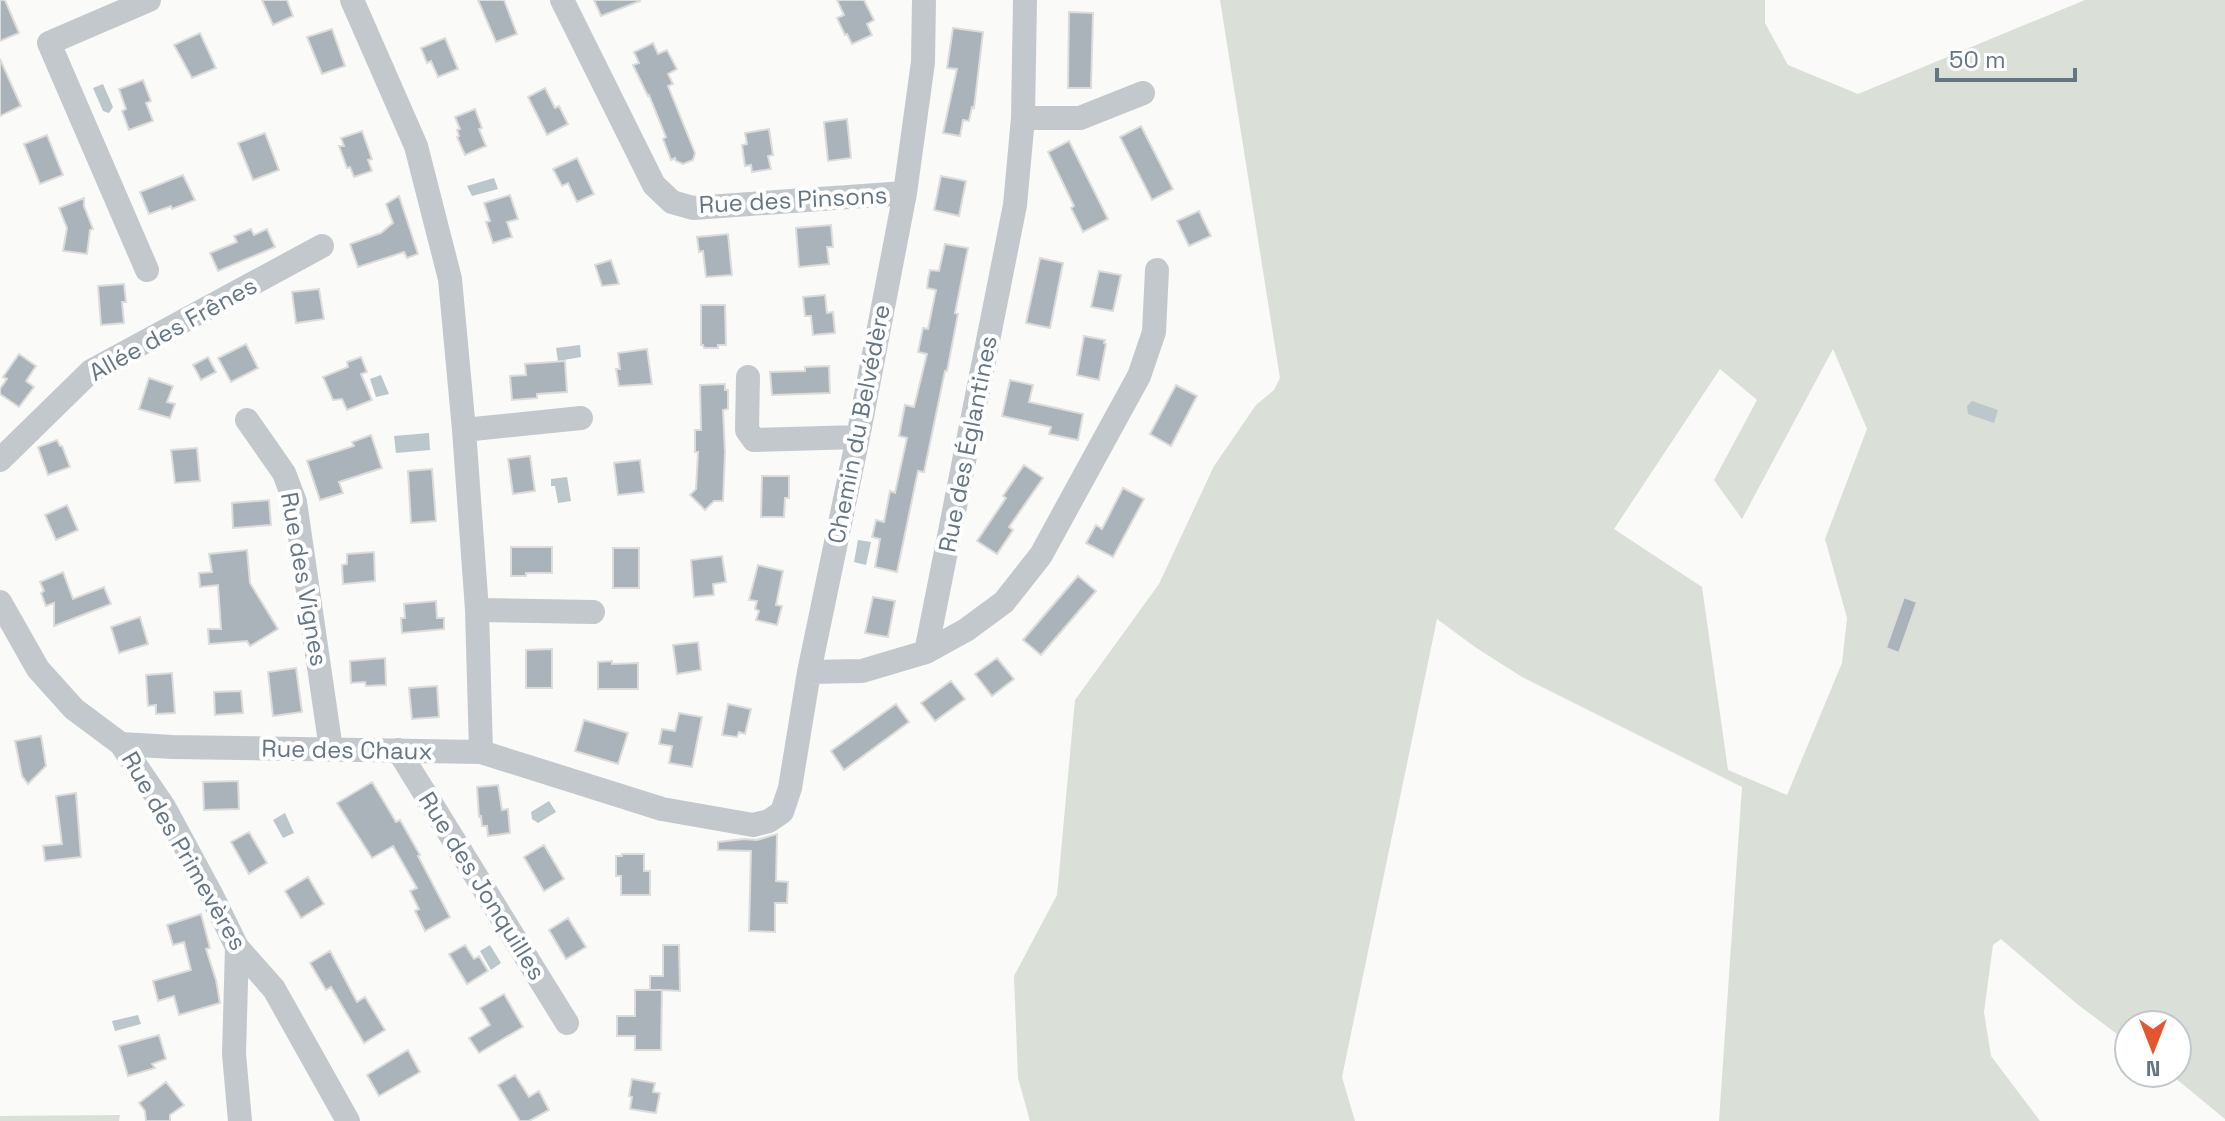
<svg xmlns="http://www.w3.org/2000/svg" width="2225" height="1121" font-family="'Space Grotesk',sans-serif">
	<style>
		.green { fill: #dadfd7; fill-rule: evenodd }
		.water { fill: #bbc7cb }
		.building { fill: #aab3b9; stroke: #dcdcda; stroke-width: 2 }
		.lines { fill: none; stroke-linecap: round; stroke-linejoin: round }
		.minor { stroke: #c3c8cc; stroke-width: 24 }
		.labels { text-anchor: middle; stroke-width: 8; stroke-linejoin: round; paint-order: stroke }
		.street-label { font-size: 24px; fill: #657683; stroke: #fff }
	</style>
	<rect width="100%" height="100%" fill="#fafaf8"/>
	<path class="green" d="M1220,0h545v23l23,42 70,29 227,-94h140v1119l-56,-46h8v-48h-48v18l-52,-39 -76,-65 -8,6 -9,67 7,44 49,65h-321l23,-334 -220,-110 -47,-30 -38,-28 -95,458 13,44h-325l-12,-43 -4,-102 43,-81 18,-195 84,-116 55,-118 42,-61 18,-15 6,-12zM1833,349l34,80 -42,110 22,79 -5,45 -55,132 -59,-25 -26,-183 -88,-58 106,-160 37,31 -43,80 28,39z
		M120,1115l-1,6h-119v-5z"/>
	<path class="water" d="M103,84l10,23 -4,6 -6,-2 -10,-23z
		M494,178l4,11 -26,7 -5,-10z
		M580,345l1,12 -23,4 -2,-13z
		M381,375l8,19 -13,3 -6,-18z
		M1972,401l26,9 -4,13 -26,-9 -1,-8z
		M429,433l1,17 -34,3 -2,-17z
		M567,477l4,24 -13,2 -3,-17h-4v-7z
		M858,540l13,2 -5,23 -12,-3z
		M549,801l7,11 -18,11 -6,-4 -1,-7z
		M285,813l9,20 -11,5 -10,-18z
		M490,945l11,18 -10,7 -11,-19z
		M138,1015l3,9 -26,7 -3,-10z"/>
	<path class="building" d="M0,0h5l14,33 -19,8z
		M262,0h25l6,16 -20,9z
		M478,0h26l13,34 -21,8z
		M594,0h45l1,1 -39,15z
		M837,0h27l10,20 -7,4 5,11 -20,9 -5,-10 -2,1 -8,-17 7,-3z
		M1069,12l24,1 -2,75h-23z
		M953,28l30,4 -9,76 -2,-1 -3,14 -6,-1 -3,16 -17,-3 14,-64 -10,-1z
		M332,29l13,37 -23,8 -15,-37z
		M200,33l16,35 -24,10 -18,-33z
		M445,38l13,31 -20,8 -7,-16 -4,2 -6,-15z
		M653,43l5,11 9,-4 10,19 -9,5 5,10 -5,2 27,67 -2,7 -10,4 -7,-3 -1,-3 -4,2 -8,-21 3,-2 -17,-42 -1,1 -15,-31 6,-2 -5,-11z
		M0,59l21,47 -21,10z
		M143,80l8,21 -5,2 7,18 -24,9 -7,-19 4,-2 -7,-20z
		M545,88l10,20 4,-2 9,18 -21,11 -19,-38z
		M475,109l7,19 -3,1 7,17 -21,9 -8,-18 2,-1 -2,-6 3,-1 -5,-12z
		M847,119l4,39 -23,3 -4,-39z
		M1141,126l32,63 -21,11 -32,-63z
		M769,129l4,26 -5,1 3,13 -19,3 -1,-7 -6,1 -3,-21 5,-1 -2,-11z
		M362,131l10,28 -4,1 4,11 -18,6 -4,-10 -3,1 -8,-22h5l-3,-8z
		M265,133l14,37 -26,10 -15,-37z
		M47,135l16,40 -23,9 -16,-40z
		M1069,141l39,78 -25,13 -12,-24 3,-2 -26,-54z
		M577,158l17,36 -17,8 -9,-19 -6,3 -9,-17z
		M183,175l12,25 -23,9 -1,-3 -22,8 -9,-22z
		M941,176l25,5 -7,35 -25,-6z
		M510,195l8,24 -11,3 5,15 -19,6 -7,-21 4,-1 -6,-18z
		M399,196l19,58 -11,4 -3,-6 -46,15 -8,-23 31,-11 12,-10 -7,-19z
		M84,198v8l9,23 -3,1 -3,24 -24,-3 4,-23 -8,-20z
		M1199,211l12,25 -22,10 -12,-25z
		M831,225l2,22h-6l2,17 -30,3 -3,-39z
		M251,229l3,6 13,-6 8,18 -57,24 -8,-18 27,-11 -3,-6z
		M728,234l4,41 -26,2 -3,-26 -4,1 -2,-15z
		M945,244l23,4 -13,65 3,1 -11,57h-2l-21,101 -6,-1 -21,101 -22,-5 5,-28 -8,-2 4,-17 8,2 6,-31 5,2 12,-55 -8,-2 6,-31 9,2 13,-53 -9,-2 5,-24 5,1 8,-39 -9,-2 1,-9 2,-9 9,1z
		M1040,258l23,5 -13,65 -24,-5z
		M611,260l8,24 -17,2 -7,-21z
		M1099,271l22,4 -8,36 -22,-4z
		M124,284l2,18h-4l2,21 -23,2 -3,-39z
		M319,289l5,30 -28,4 -4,-31z
		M825,295l2,18 6,-1 2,21 -22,2 -2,-19h-6l-2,-19z
		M701,305h24l1,40h-8v3h-14l-1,-3h-2z
		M1084,336l21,4 -1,3 2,1 -7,36 -22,-5z
		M246,344l12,24 -27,14 -13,-24z
		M647,349l5,35 -33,2 -3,-17h4l-2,-16z
		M19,354l17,12 -10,15 8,6 -15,20 -19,-13v-5l7,-10 -4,-2z
		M208,357l8,15 -15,8 -8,-15z
		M361,357l6,15 -6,2 11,26 -25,10 -5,-11 -9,1 -10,-23 25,-10 -1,-5z
		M565,361l2,31 -30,2v4l-25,2 -2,-24 16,-1 -1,-11z
		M829,366l1,27 -58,2 -2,-23 35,-1v-4z
		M149,378l24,8 -6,16 8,2 -5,14 -31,-9z
		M1010,380l23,5 -4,17 54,12 -5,26 -29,-6 2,-7 -49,-11z
		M725,384v6h3v19l-5,1 2,42 -2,49h-9l-9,9 -15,-15 6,-6 2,-37h-3v-22h6l-1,-45z
		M1176,385l21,11 -26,50 -21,-12z
		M371,435l11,33 -43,14 4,11 -23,7 -13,-39 47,-15 -2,-4z
		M57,440l3,6h2l8,21 -22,8 -10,-28z
		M197,448l3,33 -25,2 -4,-33z
		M530,456l5,35 -22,3 -5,-35z
		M640,460l4,32 -26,3 -4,-32z
		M1024,465l19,13 -34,49 4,3 -16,24 -20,-13 29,-43 -3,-2z
		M432,469l4,52 -25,2 -3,-52z
		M762,476h27v22h-4l-1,19h-23z
		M1123,488l21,11 -31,58 -27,-14 10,-18 6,4z
		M269,500l2,25 -38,3 -1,-25z
		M67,505l11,25 -22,10 -11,-25z
		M511,547h41v26h-26v3h-15z
		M613,548h26v40h-26z
		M247,550l3,33 28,46 -28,17 -3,-5 -38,3 -1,-15h13l-3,-44 -18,2 -1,-14 13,-1 -3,-18z
		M374,552l1,29 -32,3 -1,-19 5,-1v-10z
		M722,556l4,26 -13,2 1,11 -20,2 -3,-37z
		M758,565l25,6 -7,34 6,1 -5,19 -21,-5 3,-9 -4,-2 2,-8 -8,-1z
		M63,572l10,27 31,-12 7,17 -57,22v-23l-8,3 -5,-13 3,-2 -4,-9z
		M1078,576l18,15 -55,64 -18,-15z
		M873,597l22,4 -7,36 -23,-4z
		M1904,597l13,5 -18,51 -13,-5z
		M436,601l1,17h7v11l-42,4 -1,-15h4l-1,-14z
		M140,617l8,27 -29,9 -8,-26z
		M698,642l3,28 -24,4 -4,-29z
		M552,649v39h-26v-38z
		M385,658l1,27 -20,1 -1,-4 -14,1 -1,-22z
		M997,658l17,21 -22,17 -17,-22z
		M612,661v3l26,-1v26h-40v-27z
		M296,668l6,44 -29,4 -5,-44z
		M172,673l3,40 -19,1v-9l-8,1 -2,-31z
		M951,681l14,18 -30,22 -14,-18z
		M437,686l2,31 -27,2 -3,-31z
		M241,691l2,22 -28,2 -1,-23z
		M728,704l23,5 -6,25 -6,-2 -2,5 -15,-2z
		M896,704l13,18 -65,48 -13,-19z
		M679,713l23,4 -10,50 -23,-4 3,-17 -13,-2 3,-15 13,2z
		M584,720l44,13 -10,31 -43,-13z
		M41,736l5,30 -18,18 -6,-8 -7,-35z
		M238,781l1,28 -35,1 -1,-28z
		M372,782l24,40 4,-2 20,35 -2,1 32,61 -25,14 -10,-20 4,-2 -9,-18 7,-3 -24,-42 -21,12 -35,-55z
		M498,785l4,25 6,-1 2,24 -22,3 -1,-10h-5l-1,-10 -2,1 -2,-30z
		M76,793l5,64 -36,4 -2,-15 19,-2 -6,-48z
		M249,832l18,31 -18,11 -18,-32z
		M777,834l-1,47 12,1 -1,21h-12v29l-26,-1 2,-80 -33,-1v-8l26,-3 13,1z
		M544,845l20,34 -20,12 -20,-34z
		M622,854h22v17h6v24h-29v-19h-5v-20h6z
		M308,877l16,27 -23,14 -16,-27z
		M201,914l9,34 -4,1 10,31 4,23 -41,12 -5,-19 -16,5 -5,-20 38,-11 -7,-28 -11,3 -6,-20z
		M568,918l18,29 -20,12 -17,-29z
		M465,945l9,14 5,-3 9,15 -21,13 -18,-30z
		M663,945h16l1,46 -18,-1 -1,60h-26v-14h-18v-20h18v-26h27h-12v-14h13z
		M330,951l27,51 8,-5 20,33 -21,13 -33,-56 -5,3 -16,-27z
		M504,994l19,33 -44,26 -10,-15 21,-13 -10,-17z
		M159,1035l7,24 -14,5 3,4 -27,8 -9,-30z
		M408,1050l12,22 -41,24 -12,-21z
		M515,1075l14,22 10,-6 10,19 -20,11h-9l-22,-36z
		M632,1079l23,4 -2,9 7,1 -4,20 -26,-4 2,-12 -3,-1z
		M166,1082l18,23 -14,10v6h-24l-1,-10 -6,-8z"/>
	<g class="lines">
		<path class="minor" d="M352,0l64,146 34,133 14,151 13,180 4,142
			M562,0l92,185 18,17 21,6 212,-15
			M1023,118h57l63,-25
			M147,270l-98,-227 100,-43
			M748,377l-1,53 7,10 104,-3
			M247,420l37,53 11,29 36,247
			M464,430l117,-12
			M0,460l91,-89 231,-125
			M0,602l38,67 36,40 47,35 52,3 308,5 181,57 91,16 16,-4 13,-9 8,-24 19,-116 49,-235 47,-244 18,-131 1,-62
			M477,610l116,2
			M926,652l40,-22 38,-28 37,-47 98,-179 15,-44 3,-62
			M809,672l53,-1 64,-19 89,-447 8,-87 2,-118
			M121,744l43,63 48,89 25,51 37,42 74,132
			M398,750l169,273
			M237,947l-3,107 6,67"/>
	</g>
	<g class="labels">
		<g class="street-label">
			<text transform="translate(793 200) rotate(-3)" y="8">Rue des Pinsons</text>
			<text transform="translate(173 329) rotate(-29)" y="8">Allée des Frênes</text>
			<text transform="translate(859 424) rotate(-79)" y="8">Chemin du Belvédère</text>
			<text transform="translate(968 444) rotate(-79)" y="8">Rue des Églantines</text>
			<text transform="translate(304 579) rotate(80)" y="8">Rue des Vignes</text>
			<text transform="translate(347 750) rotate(1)" y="8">Rue des Chaux</text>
			<text transform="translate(184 851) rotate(60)" y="8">Rue des Primevères</text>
			<text transform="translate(482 886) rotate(58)" y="8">Rue des Jonquilles</text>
		</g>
	</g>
	<g transform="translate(2153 1049) rotate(180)"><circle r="38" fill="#ffffff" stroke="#c1c8cd" stroke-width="2"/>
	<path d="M0-6L14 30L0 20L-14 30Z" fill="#e4572e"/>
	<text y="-12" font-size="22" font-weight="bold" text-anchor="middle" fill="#657683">N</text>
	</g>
	<path d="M1937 68v12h138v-12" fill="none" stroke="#657683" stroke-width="4"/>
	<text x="1949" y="68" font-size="24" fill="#657683" stroke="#ffffff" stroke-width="6" paint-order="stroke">50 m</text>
</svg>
